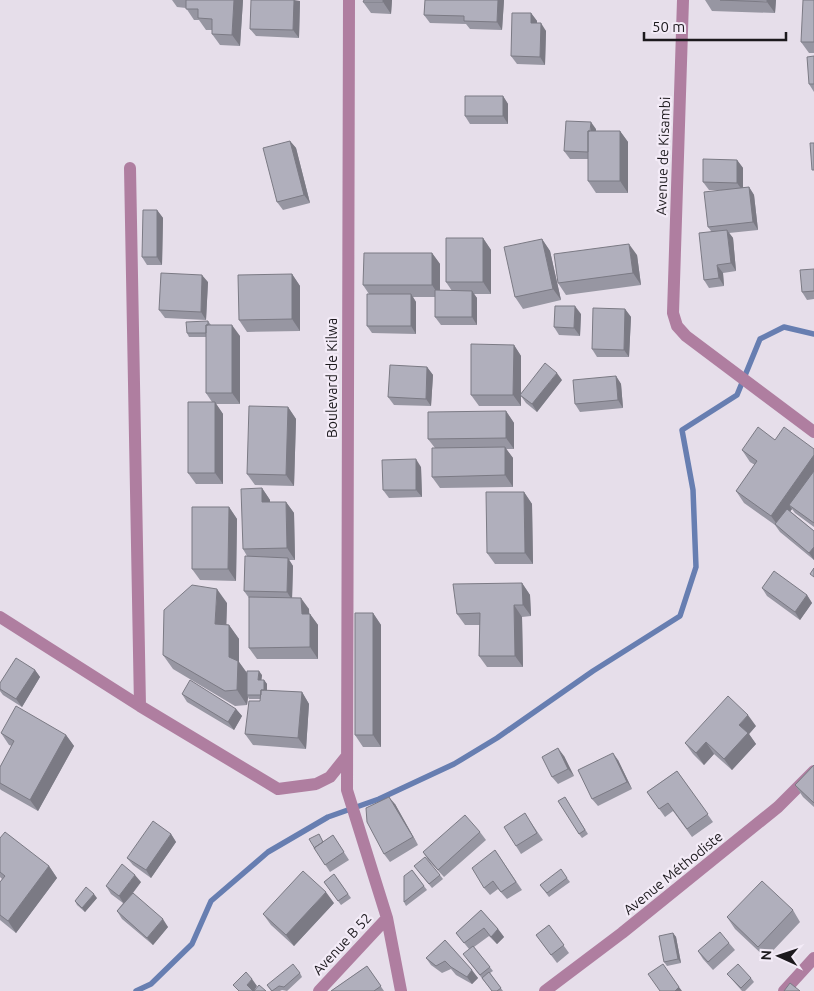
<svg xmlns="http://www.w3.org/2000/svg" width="814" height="991" font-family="Ubuntu,sans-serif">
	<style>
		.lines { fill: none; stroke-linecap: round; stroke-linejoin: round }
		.stream { stroke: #677eb1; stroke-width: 5.5 }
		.minor { stroke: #af7ea0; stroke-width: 12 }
		.wall { fill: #9796a2 }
		.shaded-wall { fill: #7b7a84 }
		.building { fill: #b0afbc; stroke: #7b7a84 }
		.labels { text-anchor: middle; stroke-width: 4.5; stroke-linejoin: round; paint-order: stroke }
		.street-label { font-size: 14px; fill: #1c191d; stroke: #f3ebf7 }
	</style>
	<rect width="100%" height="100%" fill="#e6deea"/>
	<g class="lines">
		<path class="stream" d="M136,991l15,-7 41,-40 19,-43 57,-49 60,-35 51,-18 75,-35 43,-26 96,-67 87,-55 16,-49 -3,-77 -11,-60 55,-35 23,-56 24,-12 30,7"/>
		<path class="minor" d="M349,0l-2,790 40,128 14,73
			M683,0l-10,313 4,13 9,10 128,96
			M130,168l10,538
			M0,617l140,89 138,83 38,-5 14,-7 16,-20
			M319,991l68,-73
			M545,991l77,-58 156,-126 36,-36
			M784,991l30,-33"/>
	</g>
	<path class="wall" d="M172,0h71l-3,46 -20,-1 -8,-11v-4h-6l-7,-10h-5l-8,-12 -9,-1z
		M364,0h28l-1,14 -20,-1 -8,-11z
		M425,0h79l-2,30 -32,-1 -4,-5 -36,-1 -6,-8z
		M705,0h71l-1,13 -63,-2z
		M814,0v53h-5l-8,-11z
		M300,1l-1,37 -43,-2 -6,-7z
		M531,13l6,8v2l9,8 -1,34 -28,-1 -6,-8z
		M814,56v36l-5,-8z
		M503,96l5,8v20h-38l-5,-8z
		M596,129v2h24l8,11v51h-32l-8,-12v-22h-18l-6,-8z
		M290,141l6,7 14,55 -27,7 -6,-8z
		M737,160l6,8v20l6,-1 5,8 4,35 -29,3 4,5 3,33 -13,2 1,13 -15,2 -5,-8 7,-49 -3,-4 13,-37h-12l-6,-8z
		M157,210l6,8 -1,47h-15l-5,-8z
		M483,238l8,12v44h-17l3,4v27h-36l-6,-8v-20h-22l3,5v32l-44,-1 -5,-7 2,-32 -6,-9 69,-32 8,11v26l12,1 -6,-9z
		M542,239l8,12 11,49 -38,9 -8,-12z
		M637,255l4,30 -75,10 -8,-12z
		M814,269v30l-7,1 -5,-8z
		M292,274l8,12v45l-53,1 -8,-12z
		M208,282l-2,38 -41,-2 -6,-8z
		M625,309l6,8 -2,40h-32l-5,-8z
		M581,314l-1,22 -21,-1 -5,-8z
		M208,321l3,4 29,11v68h-24l7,10v70h-27l-8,-11 24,-71 -6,-9v-56h-17l-2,-4z
		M514,345l7,11v37l41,-13 -25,32 -11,-9 -5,-7v10h-42l-8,-11z
		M427,367l6,8 -2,31 -37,-1 -6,-8z
		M616,376l5,8 2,24 -43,4 -5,-8z
		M288,407l8,12 -2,67 -39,-1 -8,-11z
		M506,411l8,12v26h-8l7,9v29l-73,1 -8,-11 3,-29 -7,-9z
		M775,440l39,9v78l-19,-14 -3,-4 -2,2 24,20v29l-34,-28 -5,-7 -31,-22 -8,-12 19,-26 -5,-3 -8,-12z
		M421,467l1,30 -33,1 -6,-8z
		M262,488l8,12v2h16l8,11 1,47h-6l4,6 -1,32 17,11v5h1l8,11v34h-61l-8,-11v-50l-5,-7 3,-35 -4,-7z
		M524,492l8,12 1,60h-38l-8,-11z
		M229,507l8,12 -1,62 -36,-1 -8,-11z
		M522,583l8,12 1,21 -9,1 1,50h-36l-8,-11 1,-31h-15l-8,-11z
		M762,588l45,7 5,8 -12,17 -33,-24z
		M227,603l-1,21 3,1 10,14v23l8,11 15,2 -1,5h3l3,4v7l35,1 7,12 -3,45 -53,-4 -8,-11 15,-33 1,-2h-12l-1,-2 -1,8 -12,1 -62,-37 -10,-14z
		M373,613l8,12v122h-18l-8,-12z
		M35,670l5,7 -18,30 -19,-12 -3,-4v-8z
		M182,694l54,15 6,7 -8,14 -47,-28z
		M756,726l-7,8 7,10 -24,26 -18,-16 -10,11 -11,-11 -8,-11z
		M1,733l65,2 8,11 -36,65 -37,-21 -1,-1v-22l12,-21 -3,-1z
		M564,756l10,20 -16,8 -6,-7z
		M618,760l14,29 -34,17 -6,-7z
		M814,765v42l-11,-10 -8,-12z
		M677,771l36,51 -21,15 -19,-26 -8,6 -18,-25z
		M565,797l23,37 -6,4 -3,-4z
		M395,804l23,41 -28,17 -6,-8z
		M530,821l13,19 -22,14 -5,-8z
		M480,832l6,8 -42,37 -16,-17 -5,-8z
		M171,834l5,8 -25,36 -18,-13 -6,-7z
		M319,834l4,8 10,-7 16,25 -19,12 -15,-23z
		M0,838l49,28 8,12 -41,55 -16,-13v-38l2,-3 -2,-2z
		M495,850l27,40 -15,9 -9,-10 -8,6 -6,-7z
		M412,870l15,20 -21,16 -2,-4z
		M417,870l23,5 3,4 -11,9z
		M334,874l17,24 -10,7 -17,-23z
		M567,878l3,4 -21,15 -9,-12z
		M141,882l-8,11 35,34 -15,18 -31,-26 -5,-8 6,-8 -12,-9 -5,-8z
		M97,898l-12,14 -8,-7 -2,-4z
		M334,903l-40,43 -23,-21 -8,-11z
		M481,910l17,19 6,8 -7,7 -8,-8 -15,11 19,24 -3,2 13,18h-11l-26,-33 3,-9 -13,-16z
		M793,910l7,12 -34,36 -31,-29 -8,-12z
		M549,925l20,28 -12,10 -21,-28z
		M673,933l3,4 5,26 -14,3 -3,-4z
		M445,940l33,38 -6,6 -16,-9 -5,-6 -9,4 -11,-8 -5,-7z
		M729,943l6,7 -22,20 -10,-11 -5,-8z
		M367,966l17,25h-53z
		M300,973l2,4 -15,14 -5,-1 -2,1h-9l-4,-6z
		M727,974l24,4 3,4 -9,9h-3z"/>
	<path class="shaded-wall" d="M234,0h9l-3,46 -8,-11z
		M294,0l6,1 -1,37 -6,-8z
		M383,0h9l-1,14 -8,-12z
		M498,0h6l-2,30 -5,-8z
		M767,0h9l-1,13 -8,-11z
		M531,13l6,8v9l-6,-7z
		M541,23l5,8 -1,34 -5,-8z
		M503,96l5,8v20l-5,-8z
		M591,122l5,7 -1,31 -6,-8z
		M620,131l8,11v51l-8,-12z
		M290,141l6,7 14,55 -6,-8z
		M737,160l6,8v23l-6,-8z
		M749,187l5,8 4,35 -5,-8z
		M157,210l6,8 -1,47 -5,-8z
		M727,230l6,8 3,33 -5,-8z
		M483,238l8,12v44l-8,-12z
		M542,239l8,12 11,49 -8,-11z
		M629,244l8,11 4,30 -8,-12z
		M432,253l8,11v33l-8,-12z
		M717,265l6,8 1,13 -5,-8z
		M292,274l8,12v45l-8,-12z
		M202,275l6,7 -2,38 -5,-8z
		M472,291l5,7v27l-5,-8z
		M411,294l5,8v32l-5,-8z
		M575,306l6,8 -1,22 -6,-8z
		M625,309l6,8 -2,40 -5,-7z
		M232,325l8,11v68l-8,-11z
		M514,345l7,11v50l-8,-11z
		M427,367l6,8 -2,31 -5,-7z
		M557,373l5,7 -25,32 -5,-8z
		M616,376l5,8 2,24 -5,-8z
		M215,402l8,12v70l-8,-11z
		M288,407l8,12 -2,67 -8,-11z
		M506,411l8,12v26l-8,-11z
		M505,447l8,11v29l-8,-12z
		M814,455v22l-25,28 3,4 -13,18 -8,-11z
		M416,459l5,8 1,30 -6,-7z
		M262,488l8,12v14l-8,-12z
		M524,492l8,12 1,60 -8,-11z
		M286,502l8,11 1,47 -8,-12z
		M229,507l8,12 -1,62 -8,-12z
		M814,547v13l-5,-7z
		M288,558l5,8 -1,34 -5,-8z
		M522,583l8,12 1,21 -8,-11z
		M217,589l10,14 -1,36 -11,-15z
		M807,595l5,8 -12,17 -5,-8z
		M301,598l8,11 1,16 -8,-11z
		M514,605l8,12 1,50 -8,-11z
		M373,613l8,12v122l-8,-12z
		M310,614l8,11v34l-8,-12z
		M229,625l10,14v23l10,14 -2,19 1,2 -1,8 -10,-15 -8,-33z
		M35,670l5,7 -18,30 -6,-8z
		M259,671l3,4 -1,9 -3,-4z
		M264,680l3,4v15l-3,-4z
		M302,692l7,12 -3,45 -8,-11z
		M236,709l6,7 -8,14 -6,-8z
		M748,715l8,11 -7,8 7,10 -24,26 -8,-11 15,-34z
		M66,735l8,11 -36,65 -8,-11z
		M706,742l8,12 -10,11 -8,-12z
		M558,748l6,8 10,20 -6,-7z
		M613,753l5,7 14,29 -5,-7z
		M389,797l6,7 23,41 -5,-8z
		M171,834l5,8 -25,36 -5,-8z
		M49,866l8,12 -41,55 -8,-12z
		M135,875l6,7 -17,22 -5,-8z
		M326,892l8,11 -40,43 -8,-11z
		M94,894l3,4 -12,14 -3,-4z
		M163,919l5,8 -15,18 -6,-7z
		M498,929l6,8 -7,7 -6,-7z
		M673,933l3,4 5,26 -3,-4z
		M472,970l6,8 -6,6 -5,-7z
		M252,979l5,7 -3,5h-3l-4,-6z
		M679,987l3,4h-7z"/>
	<path class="building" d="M186,0h48l-2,35 -20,-1v-15l-14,-1v-9h-12z
		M251,0h43l-1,30 -43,-1z
		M364,0h19v2h-20z
		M425,0h73l-1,22 -33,-1v-5l-40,-1z
		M720,0h47v2z
		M803,0h11v42h-13z
		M512,13h19v10h10l-1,34 -29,-1z
		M814,56v28h-5l-2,-27z
		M465,96h38v20h-38z
		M566,121l25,1 -1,9h-2v21l-24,-1z
		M588,131h32v50h-32z
		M290,141l14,54 -27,7 -14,-54z
		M810,143h4v27h-2z
		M703,159l34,1v23l-34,-1z
		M749,187l4,35 -45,5 -4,-35z
		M143,210h14v47h-15z
		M727,230l4,33 -14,2 2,13 -15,2 -5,-47z
		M446,238h37v44h-37z
		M542,239l11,50 -38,8 -11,-50z
		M629,244l4,29 -75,10 -4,-29z
		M364,253h68v32h-69z
		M814,269v22l-12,1 -2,-22z
		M161,273l41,2 -1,37 -42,-2z
		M292,274v45l-53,1 -1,-45z
		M435,290l37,1v26h-37z
		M367,294h44v32h-44z
		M555,306h20l-1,22 -20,-1z
		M593,308l32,1 -1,41 -32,-1z
		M208,321v4h-2v8h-19l-1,-11z
		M206,325h26v68h-26z
		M471,344l43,1 -1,50h-42z
		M545,363l12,10 -25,31 -12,-9z
		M390,365l37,2 -1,32 -38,-2z
		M616,376l2,24 -43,4 -2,-24z
		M188,402h27v71h-27z
		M249,406l39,1 -2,68 -39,-1z
		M506,411v27l-78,1v-27z
		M758,427l17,13 9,-13 30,22v6l-43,61 -35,-25 21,-30 -15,-11z
		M505,447v28l-73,2v-29z
		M416,459v31h-33l-1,-30z
		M814,471v52l-25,-18z
		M262,488v14h24l1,46 -44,1 -2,-60z
		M486,492h38l1,61h-38z
		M192,507h37l-1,62h-36z
		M787,509l27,22v16l-5,6 -34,-29z
		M245,556l43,2 -1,34 -43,-1z
		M814,568v9l-4,-3z
		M774,571l33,24 -12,17 -33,-24z
		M522,583l1,22h-9l1,51h-36l1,-43 -23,1 -4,-30z
		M192,585l25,4 -2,35 14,1v32l9,4 -1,29 -12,1 -62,-36 1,-45z
		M249,597l52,1 1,16h8v33l-61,1z
		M355,613h18v122h-18z
		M16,658l19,12 -19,29 -16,-10v-6z
		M247,671h12l-1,9h6v10h-3v5h-14z
		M190,680l46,29 -8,13 -46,-28z
		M261,690l41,2 -4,46 -53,-4 4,-33h11z
		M728,696l20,19 -9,10 9,8 -24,26 -18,-17 -10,11 -11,-10z
		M16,706l50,29 -36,65 -30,-17v-16l14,-26 -13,-8z
		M558,748l10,21 -16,8 -10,-20z
		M613,753l14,29 -35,17 -14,-29z
		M814,765v38l-19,-18z
		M677,771l31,43 -21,15 -19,-26 -9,6 -12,-17z
		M389,797l24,40 -29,17 -17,-32 -1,-14z
		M565,797l20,33 -6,4 -21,-33z
		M525,813l12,20 -21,13 -12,-19z
		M465,815l15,17 -42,38 -15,-18z
		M153,821l18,13 -25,36 -19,-12z
		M5,832l44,34 -41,55 -8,-6v-33l5,-6 -5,-4v-34z
		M319,834l4,8 -9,6 1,1 -6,-10z
		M333,835l11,17 -19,13 -11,-17z
		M495,850l21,32 -15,10 -8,-11 -9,7 -12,-20z
		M425,857l15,18 -11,9 -15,-18z
		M122,864l13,11 -16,21 -13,-10z
		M561,869l6,9 -20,15 -7,-8z
		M412,870l12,16 -20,16v-26z
		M303,871l23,21 -40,43 -23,-21z
		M334,874l14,20 -10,7 -14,-19z
		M762,881l31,29 -35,37 -31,-30z
		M86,887l8,7 -12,14 -7,-7z
		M133,893l30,26 -16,19 -30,-27z
		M481,910l17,19 -7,8 -7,-9 -20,15 -8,-10z
		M549,925l15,20 -13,10 -15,-20z
		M720,932l9,11 -21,19 -10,-11z
		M673,933l5,26 -14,3 -5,-26z
		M445,940l27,30 -5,7 -16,-10 -6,-6 -9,5 -10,-8z
		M473,946l17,21 -10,8 -17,-21z
		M293,964l7,9 -16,14 -5,-1 -7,5 -5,-6z
		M663,964l16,23 -4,4h-15l-12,-17z
		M738,964l13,14 -10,10 -14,-14z
		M367,966l14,20 -7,5h-43z
		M246,972l6,7 -5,6 6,6h-14l-6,-6z
		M489,972l12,16 -4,3h-5l-10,-13z
		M790,983l10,8h-16z
		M259,985l7,6h-12z"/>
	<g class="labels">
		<g class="street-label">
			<text transform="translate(663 156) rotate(-88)" y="5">Avenue de Kisambi</text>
			<text transform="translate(332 378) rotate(-90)" y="5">Boulevard de Kilwa</text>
			<text transform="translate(673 873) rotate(-39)" y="5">Avenue Méthodiste</text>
			<text transform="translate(342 944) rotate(-47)" y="5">Avenue B 52</text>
		</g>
	</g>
	<g transform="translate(779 956) rotate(273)" stroke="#f3ebf7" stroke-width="4" paint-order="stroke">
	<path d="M0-4L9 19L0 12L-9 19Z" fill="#1c191d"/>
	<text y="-8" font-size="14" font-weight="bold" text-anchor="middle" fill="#1c191d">N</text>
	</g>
	<path d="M644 32v8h142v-8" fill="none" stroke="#1c191d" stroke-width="2.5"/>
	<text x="652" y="32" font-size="15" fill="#1c191d" stroke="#f3ebf7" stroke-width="4" paint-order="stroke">50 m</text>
</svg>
